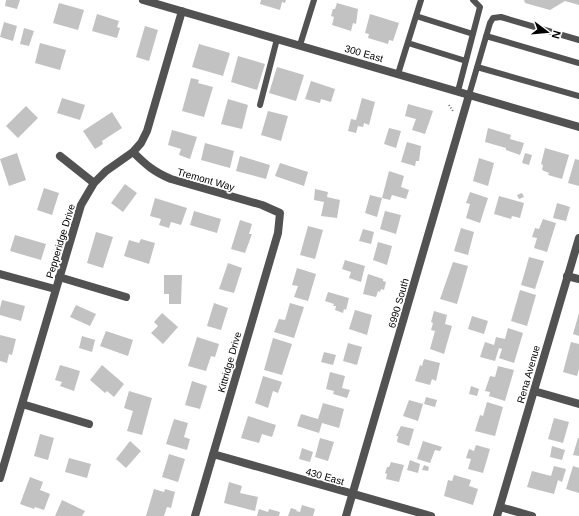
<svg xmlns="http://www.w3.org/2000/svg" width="579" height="516" font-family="Arial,sans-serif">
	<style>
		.building { fill: #c2c2c2 }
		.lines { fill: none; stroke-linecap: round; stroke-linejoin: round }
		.path { stroke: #747474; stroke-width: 2; stroke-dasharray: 1 2; stroke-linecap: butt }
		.lane { stroke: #525252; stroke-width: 6 }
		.street { stroke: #525252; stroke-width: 8 }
		.labels { text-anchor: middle; stroke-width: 3.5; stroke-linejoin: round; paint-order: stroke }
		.street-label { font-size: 10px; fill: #000; stroke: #fff }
	</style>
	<rect width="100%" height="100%" fill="#fff"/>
	<path class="building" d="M6,0h14l-3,9 -12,-3z
		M261,0h25l-1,3 -3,-1 -2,8 -20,-6z
		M524,0h55v5l-14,-4 -15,9 -25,-7z
		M59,3l25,7 -6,20 -25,-7z
		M337,3l21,6 -2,15 -3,-1 -2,8 -19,-6 2,-8 -3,-1 2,-7h2z
		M97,14l22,7 -2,6 3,1 -3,10 -25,-7z
		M370,14l29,9 -6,18 -4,-1 -1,4 -20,-6 1,-4 -4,-1z
		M4,22l13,4 -4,15 -13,-4z
		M145,26l13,4 -9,31 -13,-4z
		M24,28l10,3 -5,15 -9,-2z
		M40,43l26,7 -6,20 -25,-7z
		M199,44l31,9 -7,23 -31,-9z
		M238,56l27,8 -8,26 -26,-8z
		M277,67l27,8 -8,26 -27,-8z
		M191,78l8,2 -1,3 15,4 -9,30 -22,-6z
		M311,81l24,8 -4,13 -10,-3 -1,4 -15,-4z
		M62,98l23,7 -5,15 -23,-7z
		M362,98l13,4 -6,23 -5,-2 -1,4 -5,-1 -2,7 -8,-2 3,-12 5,1z
		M228,99l20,6 -6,24 -21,-5z
		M408,104l25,7 -8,23 -13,-4 4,-11 -11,-3z
		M26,106l12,12 -20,20 -12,-12z
		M268,111l20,5 -7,25 -20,-6z
		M112,112l10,16 -20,13 1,3 -8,5 -12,-18z
		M389,128l12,3 -5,17 -12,-4z
		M488,128l23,7 -1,4 14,4 -4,12 -14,-5v-2l-21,-6z
		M172,130l25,7 -7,22 -11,-4 2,-6 -13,-4z
		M407,142l14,4 -2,15h-3l-1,5 -14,-4z
		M205,143l29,8 -4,17 -29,-8z
		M545,148l24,7 -7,24 -14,-4 1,-2 -7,-3 1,-5 -2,-1z
		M17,153l9,27 -17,6 -9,-27z
		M525,153l7,2 -3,10 -7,-2z
		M240,156l30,9 -4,14 -30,-8z
		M479,158l15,5 -6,23 -15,-5z
		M575,159l4,1v26l-11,-3z
		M280,163l28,9 -4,14 -29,-10z
		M389,171l15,5 -3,11 8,3 -3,9 -14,-4 -2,5 -8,-2z
		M125,184l12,9 -14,19 -12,-9z
		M44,188l15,5 -7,22 -15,-5z
		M315,189l13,3 -1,5 13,3 -3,18 -16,-2 3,-14 -10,-2z
		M470,192l18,6 -8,25 -14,-5 4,-14 -4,-1z
		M522,193l2,4 -5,2 -2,-4z
		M370,195l12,3 -5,19 -12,-4z
		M499,196l25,7 -4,15 -8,-2 -1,3 -17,-5z
		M155,198l32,10 -6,17 -10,-3 -2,6 -10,-3 2,-6 -11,-3z
		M557,203l13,4 -4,14 -13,-3z
		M194,211l27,8 -4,14 -27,-8z
		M385,211l16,4 -5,19 -16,-5z
		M543,219l13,4 -9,29 -13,-4 3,-10 -5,-1 3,-9 4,1z
		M240,220l12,4 -3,10h3l-7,19 -14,-4z
		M308,226l15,4 -8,29 -15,-4z
		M461,228l13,4 -6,23 -14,-4z
		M363,229l11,3 -3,12 -12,-3z
		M96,232l17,5 -10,31 -16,-5z
		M15,235l31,9 -5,16 -31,-9z
		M141,239l14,4 -6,21 -25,-8 5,-16 10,3z
		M378,242l14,4 -5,19 -14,-5z
		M529,257l15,4 -9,28 -14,-4z
		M345,260l20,6 -4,16 -12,-4 2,-6 -9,-3z
		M453,262l15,4 -11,38 -17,-5z
		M228,263l14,5 -8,25 -15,-4z
		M297,268l19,6 -8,27 -14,-4 4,-11 -6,-1z
		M368,274l15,5v2l3,1 -2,8 -3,-1 -1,3 -2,-1 -2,6 -13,-3z
		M164,275h18l-1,29h-12v-10h-5z
		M520,290l16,5 -9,31 -16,-5z
		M328,292l21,6 -3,12 -2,-1 -1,4 -8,-3 1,-4h-3l1,-2 -9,-3z
		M2,300l23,6 -4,15 -21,-6v-7z
		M214,303l14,5 -7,22 -14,-4z
		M290,303l14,4 -10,31 -20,-6 5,-13 6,1z
		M76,305l20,9 -6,12 -20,-9z
		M355,310l17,5 -5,20 -18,-6z
		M434,311l13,4 -2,9 7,2 -8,28 -14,-5 5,-18 -4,-1 2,-7 -2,-1z
		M162,313l16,14 -15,17 -12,-11 7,-7 -4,-4z
		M579,313v23l-6,-2z
		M472,316l16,5 -4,13 -16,-5z
		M508,328l15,5 -9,30 -15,-5 3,-9 -3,-1 -4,13 -15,-4 5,-15 9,3 2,-8 9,2z
		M106,331l27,9 -5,16 -28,-10z
		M0,335l16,4 -4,16 -3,-1 -2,9 -7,-2z
		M82,336l13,4 -3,12 -13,-4z
		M197,337l22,7 -4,13 -4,-1 -5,15 -18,-5z
		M273,338l19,6 -10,31 -18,-5z
		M571,342l8,2v25l-2,7 -14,-4z
		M348,343l14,4 -5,18 -14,-4z
		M324,352l12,3 -3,10 -12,-3z
		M424,359l16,4 -4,18 -4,-2 -2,6 -15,-4 5,-16 2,1z
		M60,365l20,6 -6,20 -14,-5 2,-4 -7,-2z
		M102,365l22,19 -10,13 -7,-6 -2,2 -15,-13z
		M498,366l16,4 -9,31 -16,-5 1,-4 -5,-1 5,-15 5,1z
		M330,372l15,4 -3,12 8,2 -3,8 -14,-4 1,-3 -8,-2z
		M263,376l19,6 -4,11 -5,-2 -5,17 -13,-5z
		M192,381l15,5 -7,23 -15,-4z
		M471,386l8,3 -2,7 -8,-2z
		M129,391l23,7 -10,37 -15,-4 6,-20 -9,-3z
		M426,397l11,3 -2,7 -11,-3z
		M409,400l14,4 -5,17 -15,-5z
		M487,402l16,5 -8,29 -20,-5 5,-16 3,1z
		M323,403l21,6 -5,19 -17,-5 -3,10 -22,-7 4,-12 17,5z
		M248,416l28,9 -4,12 -10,-3 -3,9 -18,-5z
		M554,418l15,4 -6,21 -15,-4z
		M174,419l14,4 -4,14 6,2 -3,11 -21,-6z
		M401,426l13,3 -5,17 -12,-4 1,-6h-2z
		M40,434l14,4 -6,22 -14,-4z
		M320,438l14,4 -6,19 -13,-4z
		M578,438h1v18l-6,-1z
		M130,441l11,10 -15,17 -10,-9z
		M423,441l19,6 -2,4 -5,-1 -5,13 -13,-4z
		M476,445l14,4 -7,24 -15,-4 3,-10 -5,-1 3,-9 5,2z
		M552,446l13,4 -3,10 -12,-3z
		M302,448l11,4 -3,10 -11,-3z
		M169,454l16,5 -7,23 -16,-5z
		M69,458l22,6 -4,14 -22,-6z
		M410,460l10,4 -2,9 -11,-3z
		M391,462l13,3 -5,17 -13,-3 1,-5 -2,-1 2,-6h2z
		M424,465l5,2 -1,4 -6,-1z
		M554,466l12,3 -4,13 -4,-2 -4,14 -27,-7 5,-16 19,5z
		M573,466l6,2v25l-13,-4z
		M454,475l17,5 -2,6 9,3 -5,16 -29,-9 4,-16 4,1z
		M30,477l13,5 -3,8 10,4 -6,16 -9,-3 -1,2 -14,-5z
		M229,482l13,4 -2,7 18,4 -3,14 -31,-8z
		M154,489l10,3 1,-3 10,3 -4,16 -4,-1 -3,9h-18z
		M62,500l23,11 -3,5h-27z
		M302,505l13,4 -2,7h-25l3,-8 6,2 -1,1 4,1z
		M259,509l9,3 1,-3 11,3 -1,4h-22z"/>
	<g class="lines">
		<path class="path" d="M449,105l4,6"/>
		<path class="lane" d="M416,16l57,18
			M486,36l93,27
			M408,43l58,18
			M300,45l14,-45
			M477,67l102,29
			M398,74l23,-74
			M458,91l22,-84 -7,-7
			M469,95l21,-72 3,-5 8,-1 78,23
			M260,105l17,-66"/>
		<path class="street" d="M143,0l436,127
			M133,152c13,13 21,20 38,27l91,26 18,8 -2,20 -83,283
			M60,156l34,27
			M0,274l55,15
			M567,276l12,3
			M59,277l67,20
			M534,391l45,13
			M22,404l67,20
			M213,454l218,62
			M0,478l81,-273 13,-22 12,-12 27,-19 8,-9 6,-12 35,-120
			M500,507l32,9
			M346,516l123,-421
			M497,516l82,-278"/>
	</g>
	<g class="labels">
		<g class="street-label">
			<text transform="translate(364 53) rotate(16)" y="4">300 East</text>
			<text transform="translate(206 179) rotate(16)" y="4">Tremont Way</text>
			<text transform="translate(60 241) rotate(-73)" y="4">Pepperidge Drive</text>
			<text transform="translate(398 303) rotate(-74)" y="4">6990 South</text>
			<text transform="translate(229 362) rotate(-74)" y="4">Kittridge Drive</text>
			<text transform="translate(528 374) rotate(-74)" y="4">Rena Avenue</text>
			<text transform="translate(325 476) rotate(16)" y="4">430 East</text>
		</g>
	</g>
	<g transform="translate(547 32) rotate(106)" stroke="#ffffff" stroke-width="3" paint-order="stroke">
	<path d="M0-3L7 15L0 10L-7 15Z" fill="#000000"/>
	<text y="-6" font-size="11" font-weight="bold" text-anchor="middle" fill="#000000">N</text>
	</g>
</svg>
